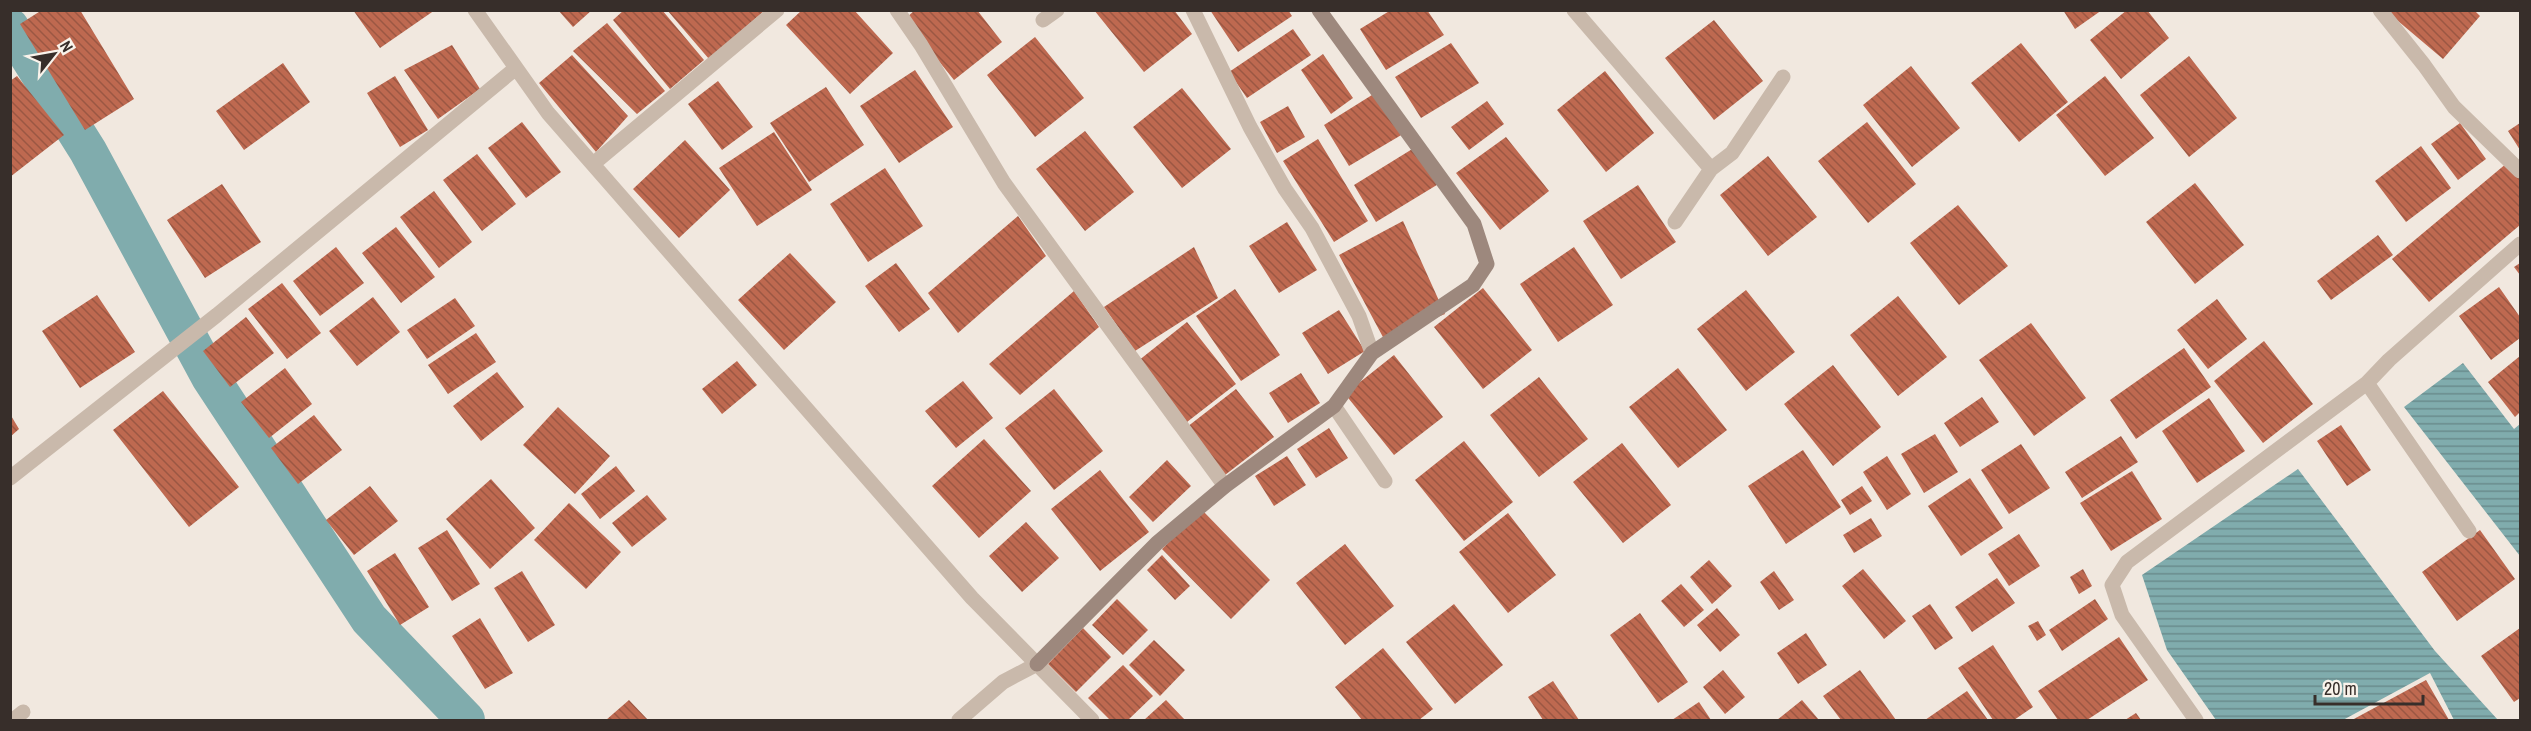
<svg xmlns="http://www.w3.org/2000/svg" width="2531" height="731" font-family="'Archivo Narrow',sans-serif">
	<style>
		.water { fill: url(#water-rules) }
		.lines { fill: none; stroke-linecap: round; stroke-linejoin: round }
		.canal { stroke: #80acad; stroke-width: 38 }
		.building { fill: url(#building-back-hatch) }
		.street { stroke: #c9b9ab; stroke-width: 15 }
		.secondary { stroke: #9d887d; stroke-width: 15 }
	</style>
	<defs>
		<pattern id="water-rules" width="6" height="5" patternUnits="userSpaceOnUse" patternTransform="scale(1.5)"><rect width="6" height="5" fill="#80acad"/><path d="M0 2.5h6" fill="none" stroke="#6a8c8d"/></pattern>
		<pattern id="building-back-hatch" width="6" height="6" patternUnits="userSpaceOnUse" patternTransform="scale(1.5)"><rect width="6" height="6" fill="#be6950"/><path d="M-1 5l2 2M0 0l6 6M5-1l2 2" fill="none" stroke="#9b5743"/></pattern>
	</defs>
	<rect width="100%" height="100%" fill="#f1e8df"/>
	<path class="water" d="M2463,363l51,66 6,-5v132l-116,-149z
		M2298,469l137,182 63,69h-44l-24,-47 -87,47h-127l-49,-70 -25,-75z"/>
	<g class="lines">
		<path class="canal" d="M10,27l78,124 122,226 159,242 97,101"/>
	</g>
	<path class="building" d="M42,10h38l54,89 -49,31 -65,-106z
		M353,10h82l-55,38z
		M558,10h34l-19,17z
		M624,10h38l42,50 -34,29 -57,-69z
		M667,10h98l-56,49z
		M802,10h52l39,43 -43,41 -64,-69z
		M915,10h62l25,32 -48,38 -49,-61z
		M1094,10h80l18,24 -48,38z
		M1210,10h78l4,6 -54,36z
		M1391,10h36l17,25 -58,35 -26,-41z
		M2063,10h39l-27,19z
		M2127,10h20l22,28 -48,41 -31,-39z
		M2385,10h89l6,6 -37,43z
		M1714,20l49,61 -49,39 -49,-62z
		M607,23l58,68 -28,23 -64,-63z
		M1293,29l18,26 -64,43 -18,-26z
		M1035,37l49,61 -49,39 -48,-62z
		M1451,43l28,40 -58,35 -26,-41z
		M2021,43l47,59 -49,40 -48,-59z
		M452,45l28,44 -42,30 -34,-49z
		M1323,54l30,44 -22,16 -30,-44z
		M572,55l56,61 -32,36 -57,-69z
		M2189,56l48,62 -48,39 -49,-62z
		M283,63l27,39 -66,48 -28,-39z
		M1911,66l49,62 -48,39 -49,-62z
		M915,70l38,57 -54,36 -39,-57z
		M1605,71l49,62 -48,39 -49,-62z
		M17,76l47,59 -54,42v-96z
		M395,76l33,54 -28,17 -33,-54z
		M2105,76l49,62 -49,38 -49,-61z
		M718,81l35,46 -31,23 -34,-46z
		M826,87l38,58 -55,37 -39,-59z
		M1182,88l49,61 -49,39 -49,-61z
		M1380,90l28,41 -59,35 -25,-41z
		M1487,101l17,23 -35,26 -18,-23z
		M1288,106l17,31 -28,16 -17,-31z
		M522,122l39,50 -35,26 -38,-50z
		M1867,122l49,62 -48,39 -50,-62z
		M2460,123l26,36 -28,21 -27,-36z
		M2520,123v27l-12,-19z
		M1085,131l49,61 -49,39 -49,-62z
		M774,132l38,58 -55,36 -38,-58z
		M1506,137l43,54 -49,39 -44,-57z
		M1318,139l50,82 -34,21 -51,-81z
		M685,140l45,50 -51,48 -46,-49z
		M1422,143l23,37 -69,42 -22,-37z
		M2421,146l30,42 -45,34 -31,-41z
		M477,154l39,50 -34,27 -39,-51z
		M1768,156l49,61 -49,39 -48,-61z
		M2507,163l13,16v46l-91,77 -37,-43z
		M885,168l38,58 -55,36 -38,-58z
		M2195,183l49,62 -49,39 -49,-62z
		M222,184l39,58 -56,36 -38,-58z
		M1638,185l38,57 -55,37 -38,-58z
		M434,191l38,51 -33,26 -39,-51z
		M1958,205l50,61 -49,39 -49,-62z
		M1018,216l28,40 -88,77 -30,-40z
		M1403,221l42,93 -61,25 -45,-84z
		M1287,222l30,48 -38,23 -30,-47z
		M396,227l39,50 -34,26 -39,-50z
		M2378,235l15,20 -62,45 -14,-19z
		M336,247l28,36 -44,33 -27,-35z
		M1194,247l24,51 -83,53 -31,-44z
		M1574,247l39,58 -55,37 -38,-58z
		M790,253l46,49 -52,48 -46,-50z
		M896,263l34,46 -31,23 -34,-46z
		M2520,263v12l-6,-8z
		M282,283l39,50 -34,26 -39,-50z
		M2499,287l21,30v21l-29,22 -32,-44z
		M1483,288l49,62 -49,39 -49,-62z
		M1235,289l45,66 -39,26 -45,-65z
		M1746,290l49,62 -49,39 -49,-62z
		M1074,291l25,36 -79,68 -31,-31z
		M97,295l38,57 -55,36 -38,-57z
		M1898,296l49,61 -49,39 -48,-61z
		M373,297l27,35 -43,34 -28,-35z
		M455,298l20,28 -48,33 -20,-29z
		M2217,299l30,40 -39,30 -31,-39z
		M1339,310l26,41 -37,23 -26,-41z
		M246,317l28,36 -44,34 -27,-36z
		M1187,322l49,62 -49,38 -49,-61z
		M2031,323l55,75 -52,38 -55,-76z
		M476,333l20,29 -48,32 -20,-29z
		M2264,341l49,63 -50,39 -49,-62z
		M2184,348l27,39 -75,52 -26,-39z
		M1394,355l49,62 -49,38 -49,-61z
		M2520,356v56l-5,5 -27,-35z
		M737,361l20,24 -35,29 -20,-25z
		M1833,365l48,62 -48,39 -49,-62z
		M285,368l27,36 -43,34 -28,-36z
		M1678,368l49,62 -49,38 -49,-61z
		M497,372l27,35 -43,34 -28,-35z
		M1301,373l19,30 -32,20 -19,-30z
		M1539,377l49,62 -49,38 -49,-62z
		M963,381l30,37 -37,30 -31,-37z
		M1054,389l49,62 -49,39 -49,-62z
		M1236,389l38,48 -49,38 -38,-48z
		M163,391l76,96 -50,40 -76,-97z
		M1982,397l17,25 -39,25 -16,-24z
		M2209,398l36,53 -48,32 -35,-52z
		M558,407l52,49 -35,38 -52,-49z
		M10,414l9,15 -9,8z
		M314,415l28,35 -44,34 -27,-36z
		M2341,425l30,45 -24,16 -30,-45z
		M1329,428l19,30 -32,20 -19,-29z
		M1935,434l23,38 -34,21 -23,-39z
		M2121,436l17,26 -56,36 -17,-26z
		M984,439l47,52 -52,47 -47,-52z
		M1464,441l49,61 -49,39 -49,-61z
		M1622,443l49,62 -48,38 -50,-61z
		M2021,444l29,44 -41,26 -28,-44z
		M1803,450l38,57 -55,37 -38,-58z
		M1287,456l19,29 -32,21 -19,-30z
		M1887,456l24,38 -24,16 -24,-38z
		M1167,460l24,26 -38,36 -24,-25z
		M616,466l19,25 -35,28 -19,-25z
		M1100,470l49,62 -49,39 -49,-62z
		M2132,471l30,48 -51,32 -31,-48z
		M1970,478l33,50 -42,28 -33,-50z
		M491,479l44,49 -45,41 -44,-50z
		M370,486l28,35 -44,34 -28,-35z
		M1862,486l10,15 -22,14 -9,-15z
		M647,495l20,24 -35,28 -20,-24z
		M569,503l52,49 -35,37 -52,-49z
		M1202,510l68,70 -39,39 -69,-70z
		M1508,513l48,62 -48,38 -49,-61z
		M1871,518l11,18 -28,17 -11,-18z
		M1026,522l33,36 -37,34 -33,-36z
		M447,530l33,54 -28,17 -34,-53z
		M2480,530l35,49 -58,42 -35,-49z
		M2019,534l21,32 -31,20 -21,-32z
		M1345,544l49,62 -49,39 -49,-62z
		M395,553l34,54 -29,18 -33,-54z
		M1162,555l28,31 -15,14 -28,-30z
		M1709,560l23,26 -20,18 -22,-27z
		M1863,569l43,52 -22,18 -42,-53z
		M2083,569l9,17 -13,8 -9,-17z
		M522,571l33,54 -27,17 -34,-54z
		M1774,571l20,29 -15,10 -19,-28z
		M1997,578l18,25 -43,29 -17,-25z
		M1681,584l23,26 -20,17 -23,-26z
		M1117,599l31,31 -25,25 -31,-30z
		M2095,599l13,20 -46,32 -13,-21z
		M1454,604l49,61 -48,39 -49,-62z
		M1930,604l23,34 -18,12 -23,-34z
		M1717,608l23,27 -20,17 -23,-27z
		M1640,613l48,69 -30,21 -48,-68z
		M480,618l33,55 -28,16 -33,-53z
		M2038,621l8,14 -9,6 -9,-15z
		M1083,628l28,29 -35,35 -28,-28z
		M2520,628v70l-6,4 -33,-46z
		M1806,633l21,32 -29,19 -21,-31z
		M2119,637l29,43 -61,40h-29l-20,-29z
		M1154,640l31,30 -25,26 -31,-31z
		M1993,645l40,62 -19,13h-21l-35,-52z
		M1383,648l50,61 -14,11h-57l-27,-33z
		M1123,665l30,31 -25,24h-18l-22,-22z
		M1723,670l22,27 -20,17 -22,-27z
		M1860,670l36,50h-55l-18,-24z
		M2426,680l23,40h-97z
		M1553,681l26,39h-36l-15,-23z
		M1967,691l21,29h-63z
		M629,700l19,20h-42z
		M1166,700l19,20h-41z
		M1802,700l17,20h-42z
		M1699,702l12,18h-39z
		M2136,713l5,7h-16z"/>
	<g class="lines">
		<path class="street" d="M475,10l73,103 424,485 120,122
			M897,10l24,35 83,138 221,303
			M1193,10l57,117 35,62 27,39 47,88 13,37
			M1574,10l137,159
			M2380,10l44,55 30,42 66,64
			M1043,20l14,-10
			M593,164l184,-154
			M1675,222l36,-53 21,-16 51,-76
			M2367,383l102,148
			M1334,406l51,75
			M10,478l207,-163 299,-247
			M13,720l10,-8
			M959,720l44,-38 34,-18
			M2196,720l-74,-105 -10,-30 15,-23 240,-179 22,-23 131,-116"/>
		<path class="secondary" d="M1037,664l120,-121 68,-57 109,-80 38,-53 101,-68 14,-21 -13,-40 -155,-214"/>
	</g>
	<rect width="2531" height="731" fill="none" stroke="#372e2a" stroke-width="24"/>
	<g transform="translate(54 54) rotate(59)" stroke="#f9f3eb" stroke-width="4.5" paint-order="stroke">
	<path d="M0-4.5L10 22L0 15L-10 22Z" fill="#372e2a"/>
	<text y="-9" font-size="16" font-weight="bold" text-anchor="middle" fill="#372e2a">N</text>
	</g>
	<path d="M2315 695v9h108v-9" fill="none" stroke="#372e2a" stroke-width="3"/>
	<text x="2324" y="695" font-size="18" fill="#372e2a" stroke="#f9f3eb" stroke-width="4.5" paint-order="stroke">20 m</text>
</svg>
